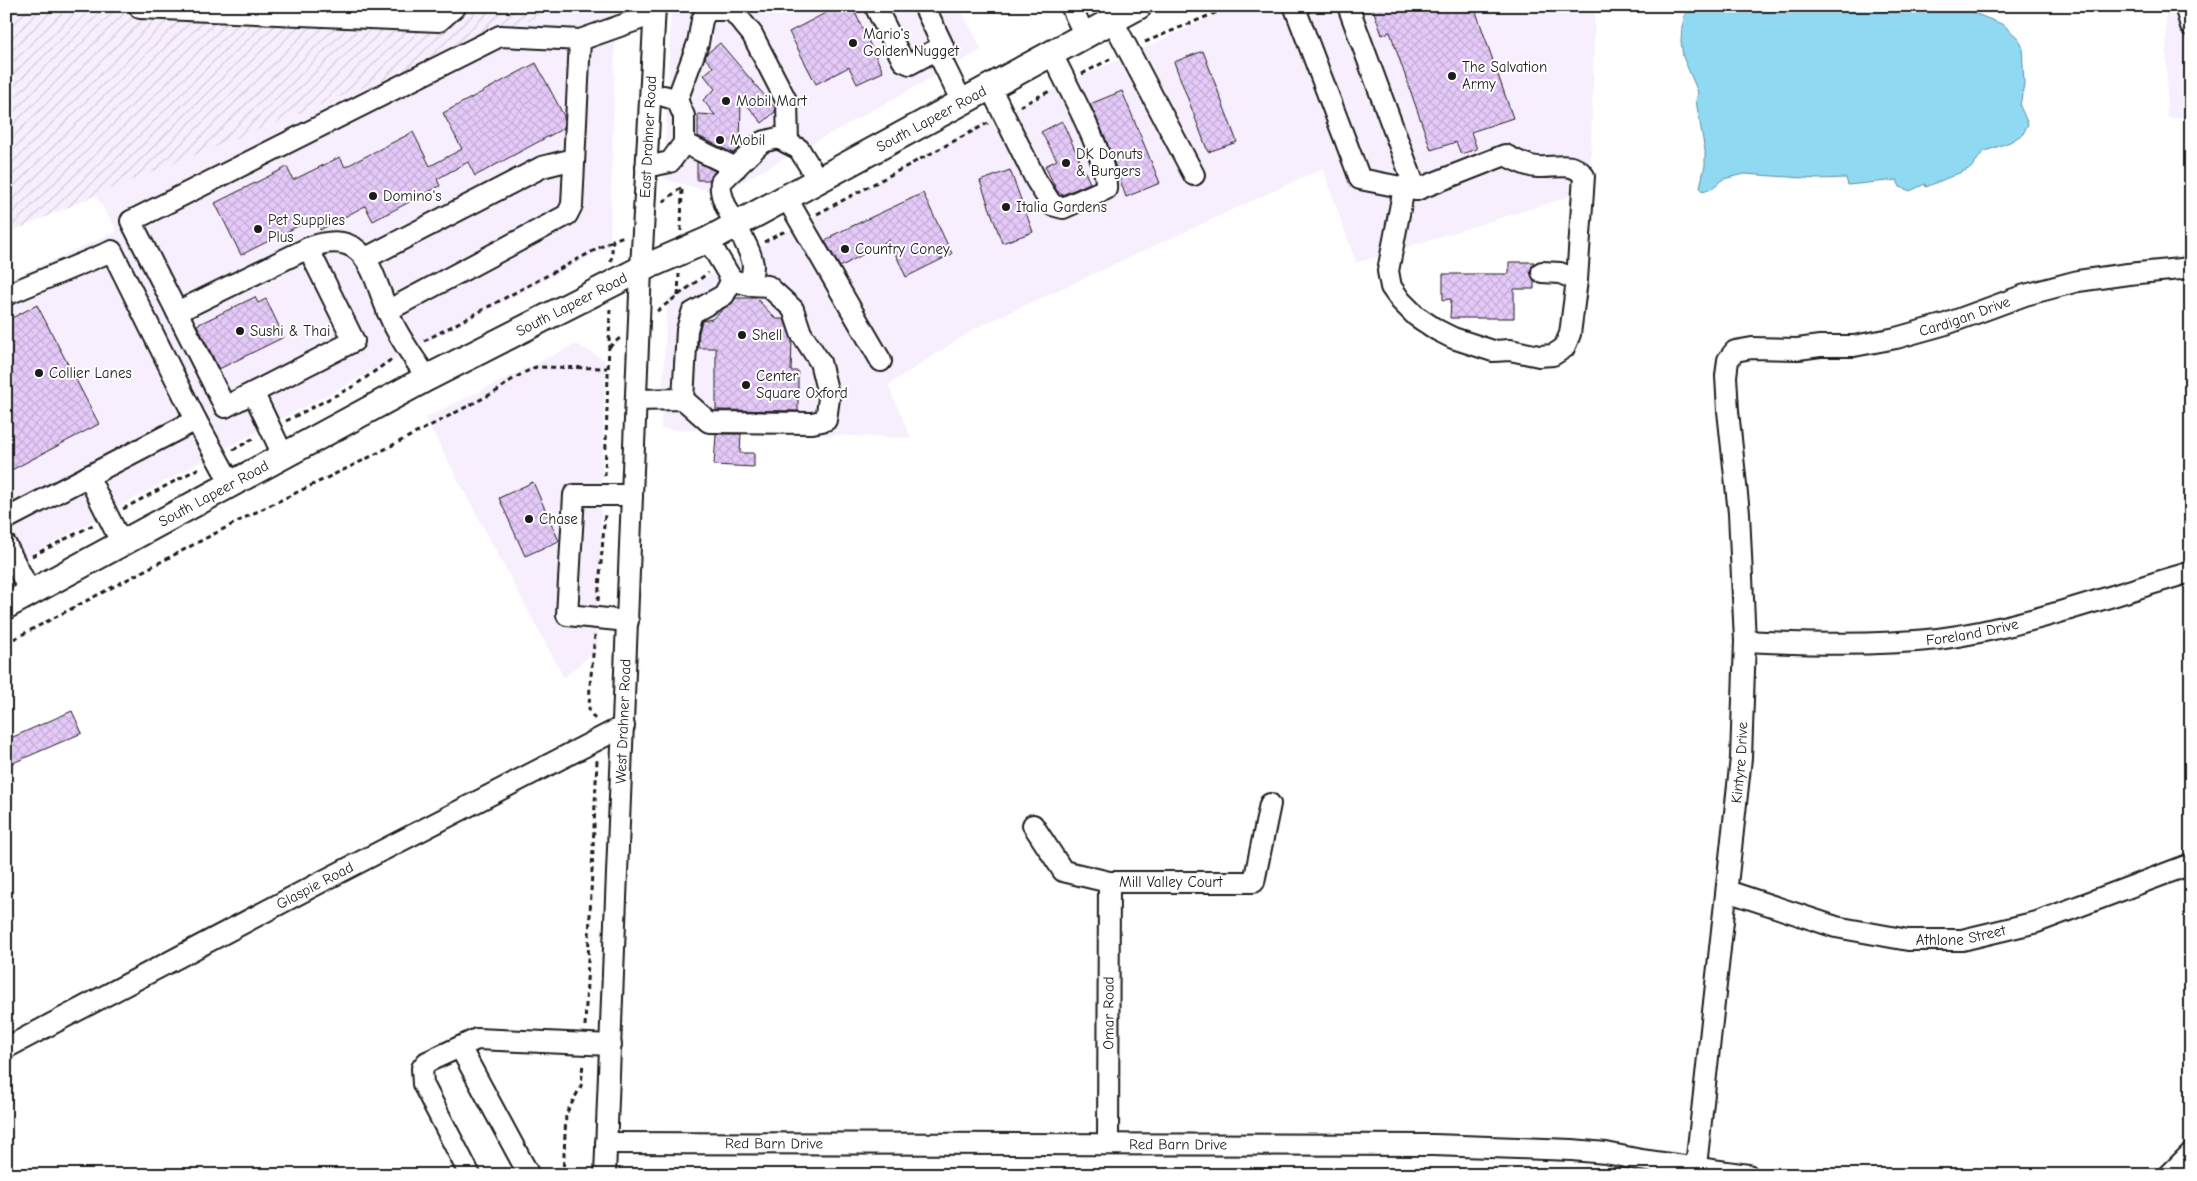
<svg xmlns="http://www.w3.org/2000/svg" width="2197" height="1181" font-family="'Comic Neue',sans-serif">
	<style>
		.built { fill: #f7effd }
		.industrial { fill: url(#industrial-furrows) }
		.water { fill: #90d9f2; stroke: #628d9c }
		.building { fill: url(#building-cross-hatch); stroke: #1c1c1c }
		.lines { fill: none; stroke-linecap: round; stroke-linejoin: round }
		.minor-casing { stroke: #1c1c1c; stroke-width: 24 }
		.major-casing { stroke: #1c1c1c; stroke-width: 29 }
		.path { stroke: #1c1c1c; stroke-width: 3; stroke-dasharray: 5 4; stroke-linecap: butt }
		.minor { stroke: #fff; stroke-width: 20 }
		.major { stroke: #fff; stroke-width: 25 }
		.poi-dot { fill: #1c1c1c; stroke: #fff; stroke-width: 2 }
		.labels { text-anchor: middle; stroke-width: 4; stroke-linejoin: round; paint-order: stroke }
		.poi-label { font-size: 15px; fill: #1c1c1c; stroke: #fff; text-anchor: start }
		.street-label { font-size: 15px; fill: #1c1c1c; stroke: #fff }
	</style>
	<defs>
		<pattern id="industrial-furrows" width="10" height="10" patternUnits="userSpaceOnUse" patternTransform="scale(1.25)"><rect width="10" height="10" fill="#f7effd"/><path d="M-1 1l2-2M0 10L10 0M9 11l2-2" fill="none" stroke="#d3ccd8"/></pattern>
		<pattern id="building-cross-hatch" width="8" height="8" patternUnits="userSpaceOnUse" patternTransform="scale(1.25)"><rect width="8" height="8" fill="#e5caf9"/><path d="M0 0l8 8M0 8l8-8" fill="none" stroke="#c4add5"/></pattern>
	</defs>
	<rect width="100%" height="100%" fill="#fff"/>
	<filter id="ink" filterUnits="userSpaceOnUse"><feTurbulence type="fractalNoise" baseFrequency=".02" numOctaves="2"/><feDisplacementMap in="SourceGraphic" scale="10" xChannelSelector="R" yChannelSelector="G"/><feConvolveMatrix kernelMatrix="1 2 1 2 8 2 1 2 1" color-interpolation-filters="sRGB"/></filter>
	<g filter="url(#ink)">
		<path class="built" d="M566,6h50l-6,240 -378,199 -226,123v-287l111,-50 -21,-36z
			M671,6h288l23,44 -262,144 -56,-15z
			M1234,6h361l-5,184 -234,73 -33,-95 -347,160 -88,57 23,53 -250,-9 6,-130 309,-173z
			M2166,6h25v112h-24z
			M576,344l29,16 -7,288 -34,30 -139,-260z"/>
		<path class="industrial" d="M6,6h560l-470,189 -90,39z"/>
		<path class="water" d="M1687,6h279l8,7 30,12 15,14 3,7 2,38 -4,22 8,18 -5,10 -13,8 -27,10 -12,16 -45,19 -1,-3 -15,7 -10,-4 -3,-7 -49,5 -2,-7 -28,1 -74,-5 -21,5 -12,10 -9,2 -2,-4 5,-22v-14l-9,-50 2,-9 -15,-35 -2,-16 1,-14z"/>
		<path class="building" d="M839,6h13l31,66 -26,12 -8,-17 -33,17 -27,-52z
			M1372,6h102l39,112 -42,14 6,17 -16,5 -5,-12 -25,8 -41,-118 -8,3z
			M720,43l55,65v4l-13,11 -21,-25 -1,49 -7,6 -35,-17v-22l17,1 -12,-15 12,-11 -11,-14 9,-8 -8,-9 1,-4z
			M1203,51l34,91 -29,10 -34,-90z
			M536,63l28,53v12l-89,48 -7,-14 -31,17 3,7 -67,35 -8,-15 -45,24 -6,-12 -73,37 -26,-52 72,-36 6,13 47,-23 5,10 68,-35 17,34 32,-17 -19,-36z
			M1122,91l38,92 -34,14 -21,-60 -15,-33z
			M1062,121l28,62 -28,12 -5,-4 -12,-25 12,-6 -16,-28z
			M697,162l18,9 -6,9h-12z
			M1010,170l23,62 -31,11 -22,-62z
			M923,193l29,61 -46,23 -17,-37 -49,27 -15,-26 7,-4 -1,-1z
			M1509,262h25l-4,10 4,9v8h-20v29h-64l1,-19 -8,1v-26h66z
			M255,297l3,6 8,-4 18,38 -65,32 -22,-44z
			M736,298h20l20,21h8l8,21 -1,31h7v40l-82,-1v-62h-18l1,-16 3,-11 10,-2z
			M37,305l62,119 -93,49v-152z
			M716,434h25l-1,19h14v14l-40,-2z
			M533,482l26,59 -34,15 -26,-58z
			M72,711l10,22 -76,33v-26z"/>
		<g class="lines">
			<defs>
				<g id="minor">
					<path d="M139,6l1,2 299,13 17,-15"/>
					<path d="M875,6l28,55 7,3 33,-18 -19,-40"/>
					<path d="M1071,6l14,30"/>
					<path d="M1300,6l-5,2 65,171 56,11"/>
					<path d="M1348,6l68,184 89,-35c8,4 17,9 26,11 18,5 41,-8 53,10l-7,104"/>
					<path d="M2185,6l6,20"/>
					<path d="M1113,21l81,154"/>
					<path d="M937,51l25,51"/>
					<path d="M990,87l46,93 16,25 11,3 43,-19c3,-30 -40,-105 -54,-135"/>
					<path d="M677,100l21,-57 4,-23 5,-10h25l20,24 35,68 1,41"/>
					<path d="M684,143l52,25"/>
					<path d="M646,167l24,-5 14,-19v-27l-7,-16 -13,-4"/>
					<path d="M1404,188l-16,83 3,16 10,14 15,15 21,14 16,8 40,13 17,-1 29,6 14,-1 11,-7 6,-14 7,-54 -17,-7 -18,-1"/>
					<path d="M786,197l95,164"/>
					<path d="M366,258l176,-91 32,-8"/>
					<path d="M750,285c1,-6 3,-14 3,-20 -3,-25 -36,-60 -32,-83l41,-40 16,-4 21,11 19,31"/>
					<path d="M6,295l106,-44 84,169 35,64"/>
					<path d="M387,311l180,-96 5,-10 8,-165"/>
					<path d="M177,312l131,-64"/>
					<path d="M427,378c-12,-19 -27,-38 -36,-59 -19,-40 -21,-95 -83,-71l46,93 -129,66 -94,-186 369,-185 80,4 74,-26"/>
					<path d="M254,394l29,61"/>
					<path d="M683,399l4,-69 5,-17 32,-18 8,-15"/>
					<path d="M636,400l47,-1 26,23 103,1 14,-3 3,-22 -9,-36 -19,-29 -8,-24 -25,-23 -18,-1 -18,-5 -24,-40"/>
					<path d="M88,476l34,68"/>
					<path d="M6,519l190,-99"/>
					<path d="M6,545l25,49"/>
					<path d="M628,621l-61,-6 7,-120h58"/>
					<path id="s1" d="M1745,641c65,3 128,5 193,-2 86,-11 170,-43 253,-67"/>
					<path id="s2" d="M1033,825l30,46 46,11h145l16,-78"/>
					<path id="s3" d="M1727,891l109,36 72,13h54l75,-18 154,-58"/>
					<path d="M460,1047l69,128"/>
					<path id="s4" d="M6,1048l319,-168 299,-154"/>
					<path id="s5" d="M606,1143l827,2 139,5 34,3 35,7 107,15"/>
					<path id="s6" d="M1108,1144l1,-262"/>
					<path d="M470,1175l-47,-91 -1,-16 5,-6 50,-23 134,6"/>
					<path id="s7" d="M605,1175l36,-906 14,-263"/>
					<path id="s8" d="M1695,1175l46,-417 4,-117 -6,-128 -11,-102 -2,-35 2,-16 7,-9 17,-3 46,1 22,-3h34l42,-8 50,-14 79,-29 53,-14 50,-7 63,-6"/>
					<path d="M2169,1175l22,-22"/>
				</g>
				<g id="major">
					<path id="s9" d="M6,606l421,-228 214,-109 67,-29 431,-234"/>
				</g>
			</defs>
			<use href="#minor" class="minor-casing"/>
			<use href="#major" class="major-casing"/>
			<path class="path" d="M1145,42l87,-36
				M1082,74l30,-16
				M1020,106l30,-15
				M663,202l19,-15
				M817,214l171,-91
				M681,231l1,-44
				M764,242l21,-11
				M611,262l2,-22 11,-4
				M678,296l1,-22
				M657,311l51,-38
				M424,341l188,-100
				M609,347l11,-9
				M286,421l68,-35 38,-27
				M233,450l23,-13
				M605,476l5,-168
				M123,509l78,-42
				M32,556l61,-31
				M598,601l7,-88
				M595,635l-5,50 -1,25 7,11
				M6,643l246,-129 112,-54 133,-69c12,-10 25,-18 39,-24l71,1
				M585,1026l12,-266
				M563,1175l3,-61 15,-28 2,-24"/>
			<use href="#minor" class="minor"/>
			<use href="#major" class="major"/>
		</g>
	</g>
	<g class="poi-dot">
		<circle cx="853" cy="43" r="5"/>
		<circle cx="1452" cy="76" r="5"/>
		<circle cx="726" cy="101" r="5"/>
		<circle cx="720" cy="140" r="5"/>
		<circle cx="1066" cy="163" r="5"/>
		<circle cx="373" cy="196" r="5"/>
		<circle cx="1006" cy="207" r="5"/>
		<circle cx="258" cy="229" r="5"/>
		<circle cx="845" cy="249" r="5"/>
		<circle cx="240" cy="331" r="5"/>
		<circle cx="742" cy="335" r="5"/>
		<circle cx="39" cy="373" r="5"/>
		<circle cx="746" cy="385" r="5"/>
		<circle cx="529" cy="519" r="5"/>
	</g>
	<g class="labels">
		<g class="poi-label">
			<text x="863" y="39">Mario's<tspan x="863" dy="17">Golden Nugget</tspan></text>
			<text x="1462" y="72">The Salvation<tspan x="1462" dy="17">Army</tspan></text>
			<text x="736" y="106">Mobil Mart</text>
			<text x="730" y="145">Mobil</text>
			<text x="1076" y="159">DK Donuts<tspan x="1076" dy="17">&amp; Burgers</tspan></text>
			<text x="383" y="201">Domino's</text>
			<text x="1016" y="212">Italia Gardens</text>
			<text x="268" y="225">Pet Supplies<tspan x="268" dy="17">Plus</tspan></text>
			<text x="855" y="254">Country Coney</text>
			<text x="250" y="336">Sushi &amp; Thai</text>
			<text x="752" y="340">Shell</text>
			<text x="49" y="378">Collier Lanes</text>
			<text x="756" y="381">Center<tspan x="756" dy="17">Square Oxford</tspan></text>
			<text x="539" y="524">Chase</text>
		</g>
		<g class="street-label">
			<text dy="5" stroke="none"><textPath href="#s9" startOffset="1046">South Lapeer Road</textPath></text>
			<text dy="5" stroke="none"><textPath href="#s7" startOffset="1039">East Drahner Road</textPath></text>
			<text dy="5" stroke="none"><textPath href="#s9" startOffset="641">South Lapeer Road</textPath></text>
			<text dy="5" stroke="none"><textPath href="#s8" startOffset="1064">Cardigan Drive</textPath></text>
			<text dy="5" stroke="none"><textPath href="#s9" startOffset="236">South Lapeer Road</textPath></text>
			<text dy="5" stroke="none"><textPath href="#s1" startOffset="228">Foreland Drive</textPath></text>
			<text dy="5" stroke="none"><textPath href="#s7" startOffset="454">West Drahner Road</textPath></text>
			<text dy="5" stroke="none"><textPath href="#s8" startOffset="415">Kintyre Drive</textPath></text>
			<text dy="5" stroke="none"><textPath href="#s2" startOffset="164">Mill Valley Court</textPath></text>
			<text dy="5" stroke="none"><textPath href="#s4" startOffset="349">Glaspie Road</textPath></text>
			<text dy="5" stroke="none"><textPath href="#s3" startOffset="241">Athlone Street</textPath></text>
			<text dy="5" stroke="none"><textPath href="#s6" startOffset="131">Omar Road</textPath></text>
			<text dy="5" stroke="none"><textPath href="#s5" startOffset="168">Red Barn Drive</textPath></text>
			<text dy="5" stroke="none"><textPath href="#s5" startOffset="572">Red Barn Drive</textPath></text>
		</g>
	</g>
	<rect width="2197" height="1181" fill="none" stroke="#fff" stroke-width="25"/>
	<rect x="12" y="12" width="2172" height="1156" fill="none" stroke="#1c1c1c" stroke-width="2" filter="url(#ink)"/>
</svg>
